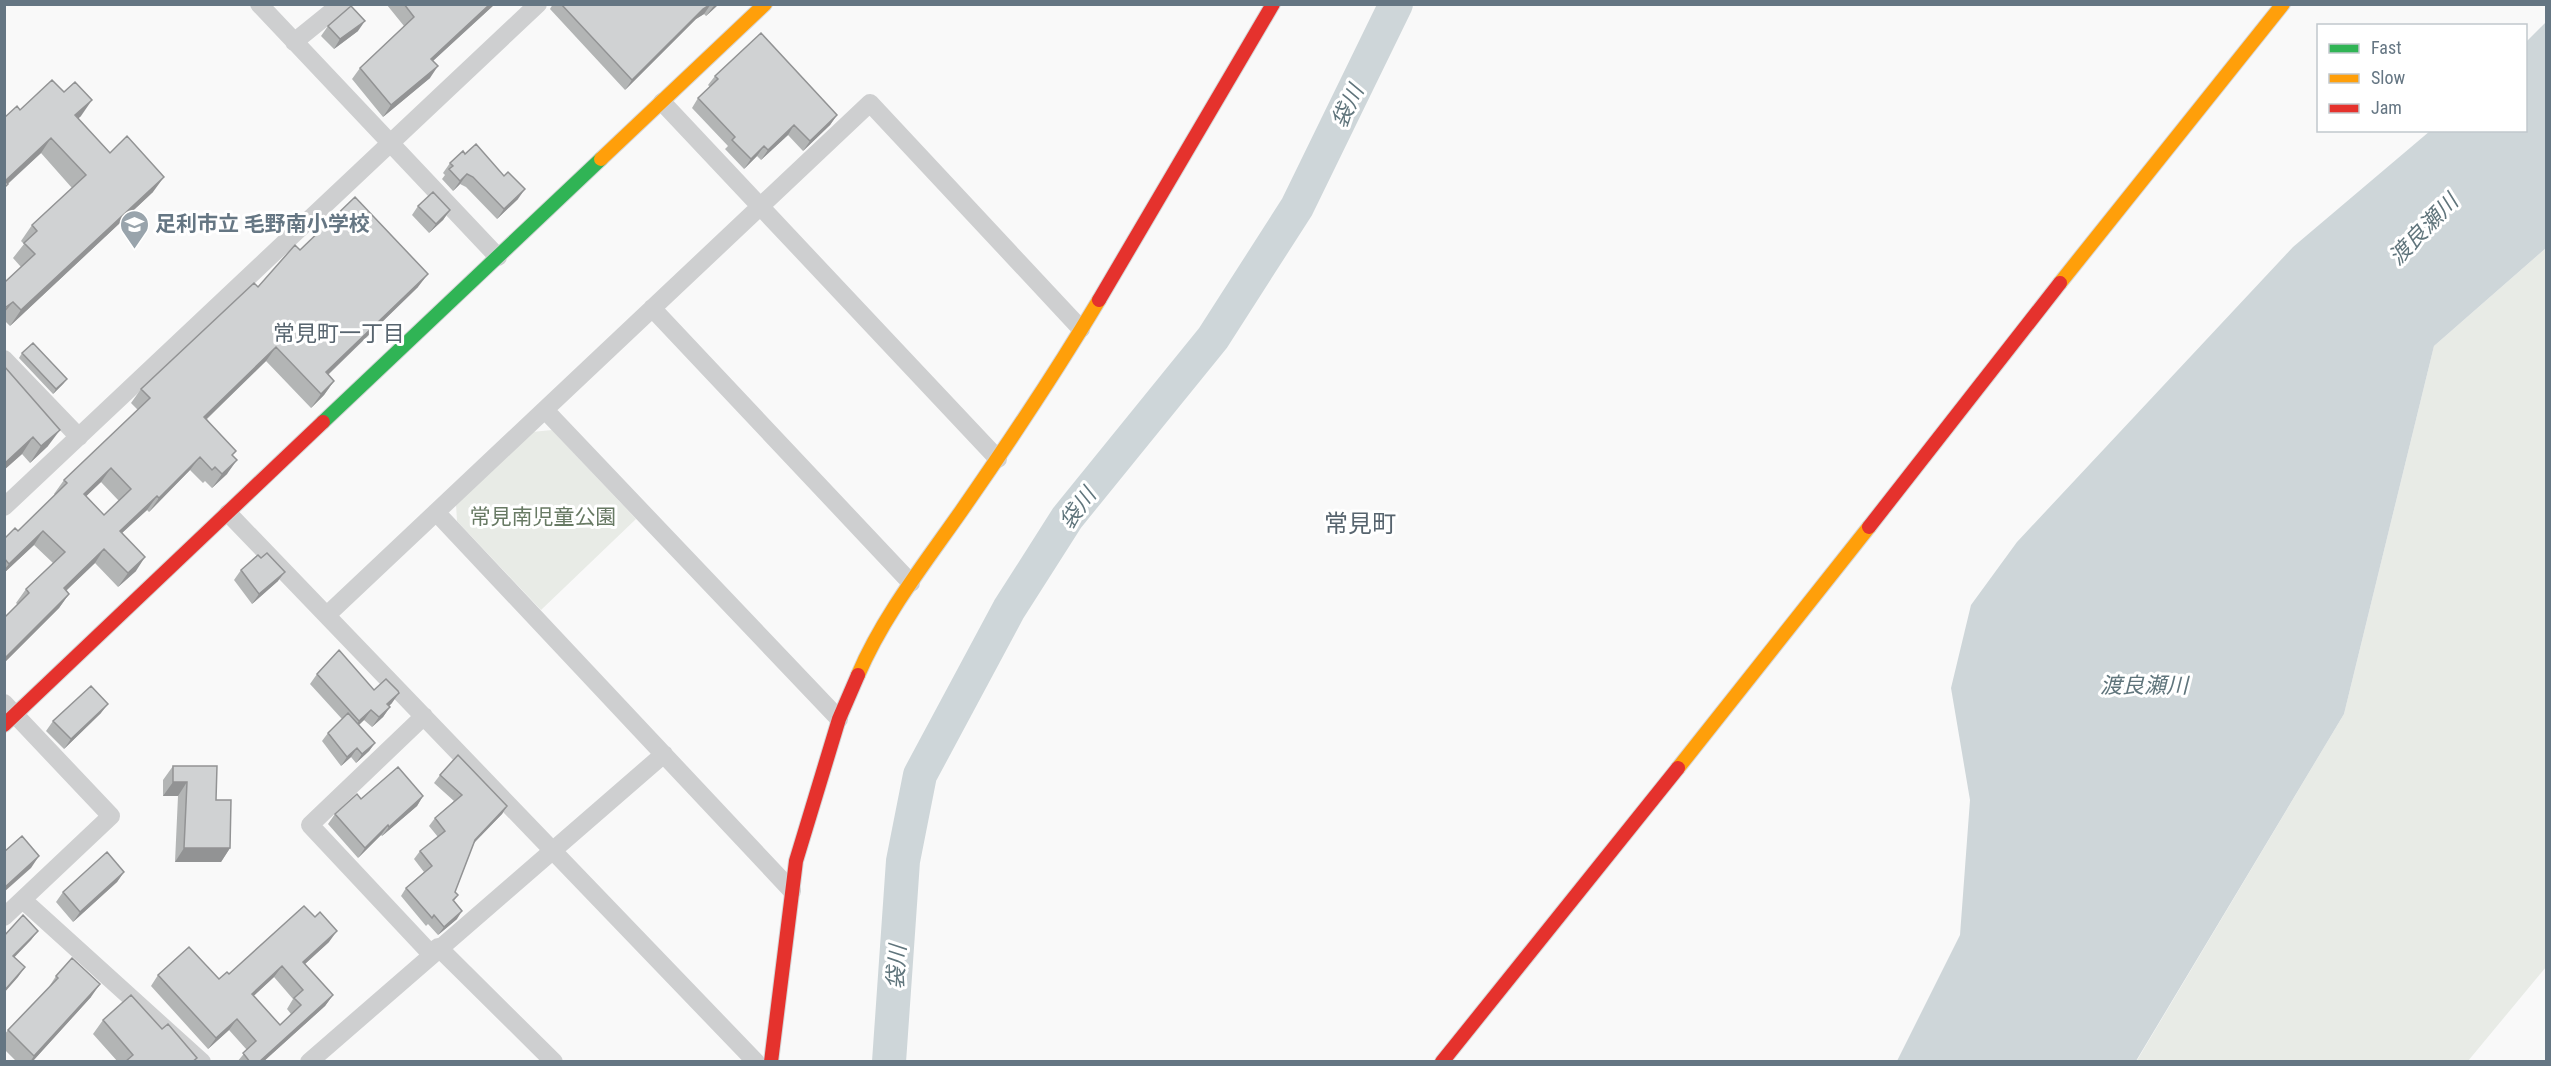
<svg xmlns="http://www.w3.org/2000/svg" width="2551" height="1066" font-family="'Roboto Condensed','Noto Sans JP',sans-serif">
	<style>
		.green { fill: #e8ebe6 }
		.water { fill: #ced6d9 }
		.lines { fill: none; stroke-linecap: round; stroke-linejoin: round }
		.river { stroke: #ced6d9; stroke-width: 34 }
		.fast-casing { stroke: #d5d6d7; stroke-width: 16 }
		.slow-casing { stroke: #d5d6d7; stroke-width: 16 }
		.jam-casing { stroke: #d5d6d7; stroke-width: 16 }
		.street { stroke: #cecfd0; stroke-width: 18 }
		.fast { stroke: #30b455; stroke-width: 14 }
		.slow { stroke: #ff9f0a; stroke-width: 14 }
		.jam { stroke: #e5322d; stroke-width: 14 }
		.wall { fill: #b3b5b5; fill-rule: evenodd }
		.shaded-wall { fill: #929394 }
		.building { fill: #d0d2d3; stroke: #929394; stroke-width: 1.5; fill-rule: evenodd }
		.labels { text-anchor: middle; stroke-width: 6; stroke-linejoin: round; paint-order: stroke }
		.poi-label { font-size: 21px; font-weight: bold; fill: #657683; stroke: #fff; text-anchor: start }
		.park-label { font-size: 21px; fill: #687a64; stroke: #fff }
		.water-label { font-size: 22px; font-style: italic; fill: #60757c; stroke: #fff }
		.neighbourhood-label { font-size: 22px; fill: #57646e; stroke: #fff }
		.quarter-label { font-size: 24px; fill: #57646e; stroke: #fff }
	</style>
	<rect width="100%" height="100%" fill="#f9f9f9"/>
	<path class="green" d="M2546,248v719l-78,94 -332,1 208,-348 90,-368z
		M552,430l84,89 -95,91 -84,-89 -1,-17 76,-72z"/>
	<path class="water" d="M2546,22v226l-112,98 -90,368 -208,347h-239l63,-126 10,-135 -19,-112 20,-83 46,-63 276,-295 137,-116 96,-1v-88z"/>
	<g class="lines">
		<path class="river" d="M889,1062l14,-201 17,-86 89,-166 58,-91 146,-180 84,-131 99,-203"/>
		<defs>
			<path id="fast" d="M323,422l278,-263"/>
			<path id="slow" d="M601,159l164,-155
				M2060,283l223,-279
				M858,675c25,-59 67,-112 104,-165 48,-69 94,-138 137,-210
				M1678,768l191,-241"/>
			<path id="jam" d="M1099,300l174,-296
				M1869,527l191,-244
				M4,725l319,-303
				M771,1062l25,-201 43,-142 19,-44
				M1442,1062l236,-294"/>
		</defs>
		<use href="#fast" class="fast-casing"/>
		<use href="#slow" class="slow-casing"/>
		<use href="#jam" class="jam-casing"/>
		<path class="street" d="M259,4l239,253
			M294,42l47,-38
			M662,102l336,357
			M652,308l259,275
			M4,359l75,78
			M545,410l294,309
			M4,507l534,-503
			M436,512l356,379
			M228,513l528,549
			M327,615l543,-512 211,226
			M4,703l107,113 -107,101
			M424,716l-114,109 121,129
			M23,900l179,162
			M438,947l116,115
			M309,1062l355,-308"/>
		<use href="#fast" class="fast"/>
		<use href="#slow" class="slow"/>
		<use href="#jam" class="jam"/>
	</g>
	<path class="wall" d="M388,4h107l-62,57 -3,17 -47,39 -31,-38 8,-11 44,-42 -17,-21z
		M553,4h166l-13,12 -2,-2 -8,5 -71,71 -75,-81z
		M328,26l30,5 -24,18 -13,-13z
		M715,76l122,39 -7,10 -27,26 -15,-16 -27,25 -4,-4 -13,13 -19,-20 3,-3 -36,-38 6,-10 12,-11 -2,-2z
		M20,110l61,6 -3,2 32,35 43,39 -143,134 -6,-6v-41l2,2 15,-14 -8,-9 11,-14 -3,-3 11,-16 40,-37 -31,-35 -33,31z
		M465,154l53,45 -21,20 -31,-32 -6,-3 -7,7 -11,-12 3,-4 -2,-2 7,-10z
		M418,206l32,4 -7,10 -14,13 -17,-18z
		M300,250l118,37 -90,88 6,6 -10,14 -13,13 -45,-47 -59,58 26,36 -6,19 -15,14 -7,-7 -2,2 -13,-13 -41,42 -2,-2 -25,23 14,38 -18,16 -23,-24 -29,28 3,3 -10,14 -55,55v-45l14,-13 -2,-2 10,-14 27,-26 -19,-18 -30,28v-34l14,-8 37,-36 -1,-1 10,-14 74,-70 -7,-7 10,-14zM101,482l18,19 -15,14 -18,-19z
		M22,353l45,26 -4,5 -10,10 -34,-36z
		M4,366l44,80 -18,17 -8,-9 -18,16z
		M261,558l17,23 -26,23 -18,-24 7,-10z
		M317,674l57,16 18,13 -3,3 1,1 -7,10 -11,10 -8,-7 -5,5 16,18 -6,8 -13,12 -5,-6 -10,9 -19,-25 6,-8 14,-14 -32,-35z
		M101,713l-37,36 -18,-18 7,-10z
		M173,766l43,34 14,48 -9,14h-46l3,-66h-15v-16z
		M440,775l67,31 -5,8 -28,29 -19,49 3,3 -4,6 3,18 -19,16 -10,-11 -2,2 -25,-30 5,-8 18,-16 -10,-13 6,-8 18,-14 -9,-11 6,-8 19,-17 -20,-18z
		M423,796l-6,10 -35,30 -1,-1 -23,23 -30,-34 7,-10 26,-15z
		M124,872l-7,10 -44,40 -17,-20 7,-10z
		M329,942l-24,22 28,31 -8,11 -62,56h-26l10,-12 -18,-20 -21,19 -57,-63 7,-11 61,4 10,-5zM274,977l19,22 -6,10 4,5 -11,11 -27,-29z
		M56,976l35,21 -59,65h-15l-13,-13v-14l4,-5 39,-40z
		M103,1020l59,9 35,29 -3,4h-76l-25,-28z"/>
	<path class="shaded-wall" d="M490,4h5l-72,66 8,-11z
		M711,4l-7,10 -8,5 -71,71 7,-10 71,-71z
		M716,4h3l-13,12 7,-9z
		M365,21l-7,10 -24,18 6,-10z
		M438,66l-8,12 -47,39 8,-12z
		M92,100l-11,16 -16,15 10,-16z
		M837,115l-7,10 -27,26 7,-10z
		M794,125l-6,10 -27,25 7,-10z
		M51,138l-10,15 -37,34v-5z
		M764,146l-7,10 -13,13 7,-10z
		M467,174l-7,10 -7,7 7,-10z
		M164,177l-11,15 -143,134 11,-16z
		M525,189l-7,10 -21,20 7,-10z
		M450,210l-7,10 -14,13 7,-9z
		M428,274l-10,13 -102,99 10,-14z
		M13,302l-9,11v-3z
		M276,347l-10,14 -71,69 9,-13z
		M67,379l-4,5 -10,10 3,-5z
		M334,381l-10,14 -13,13 10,-14z
		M60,430l-12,16 -18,17 11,-17z
		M33,437l-11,17 -18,16v-6z
		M200,457l-10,13 -41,42 10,-14z
		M237,460l-10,14 -15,14 10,-14z
		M111,468l-10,14 -27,26 10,-14z
		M157,496l-10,14 -37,34 10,-13z
		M43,531l-9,14 -30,28v-3l5,-6z
		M104,549l-9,14 -41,39 10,-14z
		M145,557l-9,14 -18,16 10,-14z
		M285,572l-7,9 -26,23 7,-10z
		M69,594l-10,14 -55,55v-4z
		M399,693l-7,10 -12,11 7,-10z
		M108,704l-7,9 -37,36 7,-10z
		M390,707l-7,10 -11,10 7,-10z
		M371,710l-7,10 -12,11 7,-10z
		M375,743l-6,8 -13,12 6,-9z
		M357,748l-6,9 -10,9 6,-9z
		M173,782h14l-9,14h-15z
		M423,796l-6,10 -35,30 7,-9z
		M507,806l-5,8 -33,34 6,-8z
		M388,825l-7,10 -23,23 7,-10z
		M184,848h46l-9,14h-46z
		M39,856l-8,12 -27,24v-4z
		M124,872l-7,10 -44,40 7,-10z
		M462,911l-5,8 -19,16 6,-8z
		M38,931l-7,9 -25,26 7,-10z
		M337,931l-8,11 -34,31 8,-11z
		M282,966l-8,11 -30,28 8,-11z
		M25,967l-7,10 -14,16v-2z
		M100,984l-9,13 -59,65h-2l4,-6z
		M333,995l-8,11 -62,56h-4z
		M237,1019l-8,11 -21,19 8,-11z"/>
	<path class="building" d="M404,4h86l-59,55 7,7 -47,39 -31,-37 54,-51z
		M561,4h150l-8,5 -71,71z
		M351,6l14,15 -25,18 -12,-13z
		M761,33l76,82 -27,26 -16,-16 -26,25 -4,-4 -13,13 -19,-19 3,-3 -37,-39 20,-19 -3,-3z
		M52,80l12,12 11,-10 17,18 -17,15 35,38 17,-17 37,41 -143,133 -8,-8 -7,5 -2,-2v-26l2,2 29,-27 -11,-11 13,-12 -5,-6 54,-50 -35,-37 -46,43 3,3 -4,4v-70l13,-12 3,4z
		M476,144l28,32 4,-4 17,17 -21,20 -31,-32 -6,-3 -7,7 -11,-12 4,-3 -3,-3 13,-12 2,3z
		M433,192l17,18 -14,14 -18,-18z
		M355,197l73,77 -102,98 8,9 -13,13 -45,-47 -72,70 32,34 -4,4 5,5 -15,14 -7,-7 -3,3 -12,-13 -41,41 -2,-2 -37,35 25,26 -17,16 -24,-24 -40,39 5,6 -65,65v-41l25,-25 -3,-4 39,-37 -22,-21 -34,33 -5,-6v-19l11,-11 3,3 49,-48 -3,-3 86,-82 -9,-9 113,-106 4,4 37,-42 5,5zM111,468l20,21 -27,26 -20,-21z
		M33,343l34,36 -11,10 -34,-36z
		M4,366l56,64 -19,16 -8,-9 -29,27z
		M267,553l18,19 -26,22 -18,-24 17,-15 3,3z
		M339,650l35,40 12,-11 12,12 1,2 -12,11 3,3 -11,10 -8,-7 -12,11 -42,-47z
		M91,686l17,18 -37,35 -18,-18z
		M348,713l27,30 -13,11 -5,-6 -10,9 -19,-24z
		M458,755l49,51 -32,34 -20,52 3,3 -5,5 9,11 -18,16 -10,-12 -2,3 -26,-30 26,-22 -12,-15 25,-20 -10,-13 27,-23 -22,-20z
		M173,766h44l-1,34h15l-1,48h-46l3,-66h-14z
		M398,767l25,29 -34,31 -1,-2 -23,23 -30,-34 22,-20 4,5z
		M22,836l17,20 -35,32v-36z
		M107,852l17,20 -44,40 -17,-20z
		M304,906l11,11 5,-5 17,19 -34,31 30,33 -74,67h-9l-7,-9 13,-12 -19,-22 -21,19 -58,-63 31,-28 30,32 8,-7 2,2zM282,966l21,24 -9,8 7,7 -21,20 -28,-31z
		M23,915l15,16 -25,25 12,11 -21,24v-55z
		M72,958l28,26 -66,72 -26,-26 50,-52 -2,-2z
		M131,995l31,34 6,-5 29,34 -5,4h-67l8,-7 -30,-35z"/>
	<defs>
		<symbol id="school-pin" viewBox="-11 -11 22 30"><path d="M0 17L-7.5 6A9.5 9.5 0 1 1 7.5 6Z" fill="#99a4ac" stroke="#fff"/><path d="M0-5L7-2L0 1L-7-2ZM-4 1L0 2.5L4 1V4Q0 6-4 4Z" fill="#fff"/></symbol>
	</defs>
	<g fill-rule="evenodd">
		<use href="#school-pin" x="118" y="208" width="33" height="45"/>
	</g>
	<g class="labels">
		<g class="poi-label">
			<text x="155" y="231">足利市立 毛野南小学校</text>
		</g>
		<g class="park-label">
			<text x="543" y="524">常見南児童公園</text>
		</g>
		<g class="water-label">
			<text transform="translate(1347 106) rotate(-64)" y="8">袋川</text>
			<text transform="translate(2423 229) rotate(-46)" y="8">渡良瀬川</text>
			<text transform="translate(1077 508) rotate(-53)" y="8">袋川</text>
			<text x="2144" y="693">渡良瀬川</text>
			<text transform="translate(896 967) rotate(-86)" y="8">袋川</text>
		</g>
		<g class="neighbourhood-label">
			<text x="339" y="341">常見町一丁目</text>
		</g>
		<g class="quarter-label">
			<text x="1360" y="532">常見町</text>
		</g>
	</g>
	<rect width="2551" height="1066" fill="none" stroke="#657683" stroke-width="12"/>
	<rect x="2317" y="24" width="210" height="108" fill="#ffffff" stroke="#c1c8cd" stroke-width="1.5"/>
	<rect x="2329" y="44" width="30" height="9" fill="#30b455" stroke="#c1c8cd" stroke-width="1.5"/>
	<text x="2371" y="54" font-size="18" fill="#657683">Fast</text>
	<rect x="2329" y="74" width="30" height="9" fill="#ff9f0a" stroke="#c1c8cd" stroke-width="1.5"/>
	<text x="2371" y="84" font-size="18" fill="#657683">Slow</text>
	<rect x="2329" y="104" width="30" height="9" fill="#e5322d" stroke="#c1c8cd" stroke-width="1.5"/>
	<text x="2371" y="114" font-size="18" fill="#657683">Jam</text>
</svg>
